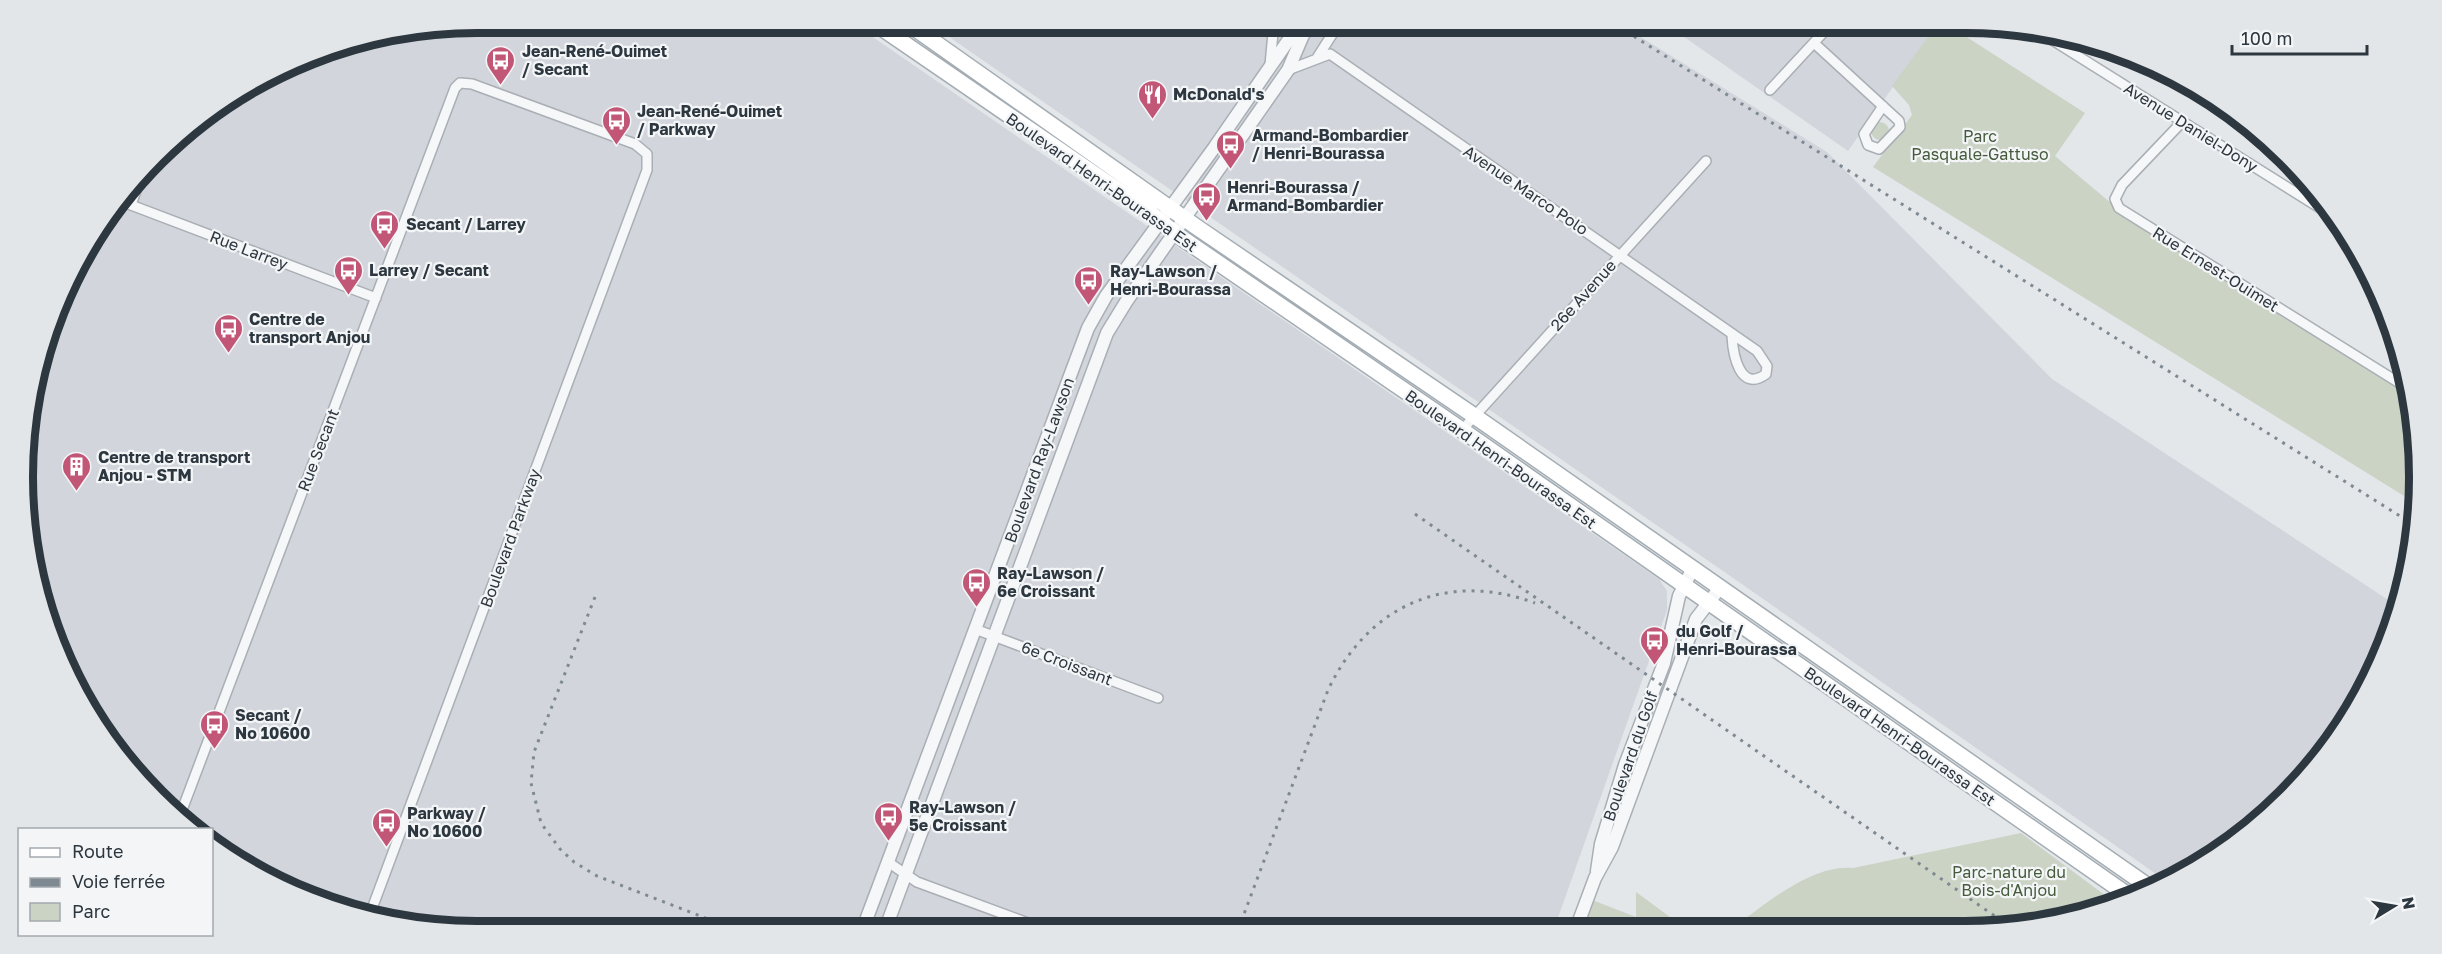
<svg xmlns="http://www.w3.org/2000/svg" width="2442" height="954" font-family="'Golos Text',sans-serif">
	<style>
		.built { fill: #d2d6dc }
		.green { fill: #cbd3c5 }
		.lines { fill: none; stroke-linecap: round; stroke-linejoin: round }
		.minor-casing { stroke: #a9afb4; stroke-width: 12 }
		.tertiary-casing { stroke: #a9afb4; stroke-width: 15 }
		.primary-casing { stroke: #a4adb4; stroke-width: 18 }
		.minor { stroke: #f6f7f9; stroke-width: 9 }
		.tertiary { stroke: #f6f7f9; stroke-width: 12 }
		.primary { stroke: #fff; stroke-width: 15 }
		.rail { stroke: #7e8992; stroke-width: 3; stroke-dasharray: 3 6; stroke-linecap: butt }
		.labels { text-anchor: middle; stroke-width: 4.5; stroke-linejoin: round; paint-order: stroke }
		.poi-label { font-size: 16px; font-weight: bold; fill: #2d3740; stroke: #f3f5f7; text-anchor: start }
		.street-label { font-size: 16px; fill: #2d3740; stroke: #f3f5f7 }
		.park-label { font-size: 16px; fill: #465b3c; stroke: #f3f5f7 }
		.rim { fill: none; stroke: #2d3740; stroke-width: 8 }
	</style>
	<rect width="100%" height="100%" fill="#e3e7ea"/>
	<path class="built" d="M851,22l808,557 8,12v19l-113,319 -1077,2 -146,-24 -119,-64v-13l-20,-1 -57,-53 -51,-71 -53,-140 -5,-148 21,-86 36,-81 95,-115 72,-52 81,-36 146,-24z
		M929,23h689l209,129 225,227 347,228 -4,16 -52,106 -79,90 -95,64 -433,-303z
		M1664,23h274l-90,128z"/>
	<path class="green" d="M1938,23h7l140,90 -30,43 63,53 291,181 9,57 -1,57 -544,-337 39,-52 -3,-10 -17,-19z
		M1871 131a9 9 0 1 1 18 0a9 9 0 1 1-18 0Z
		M2021,833l92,68 -88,27h-292c32,-24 79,-64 120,-60z
		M1636,892l49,36 -109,1 11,-31 49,19z"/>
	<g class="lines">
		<defs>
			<path id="minor" d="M2046,36l290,182
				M1814,43l85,78 1,6 -21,22 -11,-4 -4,-11 19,-28
				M1317,58l23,-36
				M1270,65l4,-43
				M1288,70l42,-16 427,297 10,15 -1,8c-26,19 -33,-19 -34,-38
				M1770,90l63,-68
				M2182,122l-60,63 -7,14 4,9 290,181
				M123,202l253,96
				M131,205l8,-23
				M1462,430l244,-269
				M975,629l183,69
				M179,818l276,-730 5,-5 12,1 163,60 12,10v16l-277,744
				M888,862l29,20 130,48"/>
			<path id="tertiary" d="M1597,871l4,-27 24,-79 39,-102 15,-67 14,-28
				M1576,929l19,-51 17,-31 84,-228 23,-30
				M885,930l222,-597 19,-31 162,-232 15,-35 10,-13
				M862,931l226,-603 18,-32 108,-148 87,-126"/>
			<path id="primary" d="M873,22l274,188 29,24 286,196 667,466
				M906,22l292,206 275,187 679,474"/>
		</defs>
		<use href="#minor" class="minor-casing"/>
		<use href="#tertiary" class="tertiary-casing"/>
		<use href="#primary" class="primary-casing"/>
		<use href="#minor" class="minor"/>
		<use href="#tertiary" class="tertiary"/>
		<use href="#primary" class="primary"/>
		<path class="rail" d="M1611,22l805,504
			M1415,514l597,414
			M595,597l-61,155 -3,31 10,40 19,26 14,13 23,14 142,55
			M1238,930l90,-240c40,-84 118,-120 207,-87"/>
	</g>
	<defs>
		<symbol id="bus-pin" viewBox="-11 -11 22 30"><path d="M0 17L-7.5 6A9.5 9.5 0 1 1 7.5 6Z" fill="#c15676" stroke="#f3f5f7"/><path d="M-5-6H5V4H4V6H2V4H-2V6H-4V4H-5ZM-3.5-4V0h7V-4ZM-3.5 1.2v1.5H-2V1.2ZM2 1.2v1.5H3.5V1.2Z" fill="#fff"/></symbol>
		<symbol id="restaurant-pin" viewBox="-11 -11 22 30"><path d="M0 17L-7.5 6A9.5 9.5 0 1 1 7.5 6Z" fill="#c15676" stroke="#f3f5f7"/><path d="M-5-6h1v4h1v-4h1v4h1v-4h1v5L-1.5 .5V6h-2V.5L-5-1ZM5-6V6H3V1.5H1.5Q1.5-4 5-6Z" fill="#fff"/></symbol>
		<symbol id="building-pin" viewBox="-11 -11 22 30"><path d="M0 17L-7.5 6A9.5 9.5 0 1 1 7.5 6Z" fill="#c15676" stroke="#f3f5f7"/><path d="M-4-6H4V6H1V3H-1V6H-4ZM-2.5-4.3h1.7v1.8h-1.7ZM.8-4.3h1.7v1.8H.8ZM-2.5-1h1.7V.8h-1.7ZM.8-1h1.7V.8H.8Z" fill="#fff"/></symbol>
	</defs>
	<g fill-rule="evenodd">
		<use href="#bus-pin" x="484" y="44" width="33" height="45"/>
		<use href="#restaurant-pin" x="1136" y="78" width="33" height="45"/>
		<use href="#bus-pin" x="600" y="104" width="33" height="45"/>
		<use href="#bus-pin" x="1214" y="128" width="33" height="45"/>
		<use href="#bus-pin" x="1190" y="180" width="33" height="45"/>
		<use href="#bus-pin" x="368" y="208" width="33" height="45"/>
		<use href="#bus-pin" x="332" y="254" width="33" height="45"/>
		<use href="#bus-pin" x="1072" y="264" width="33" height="45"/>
		<use href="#bus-pin" x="212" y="312" width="33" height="45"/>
		<use href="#building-pin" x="60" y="450" width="33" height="45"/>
		<use href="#bus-pin" x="960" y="566" width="33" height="45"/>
		<use href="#bus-pin" x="1638" y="624" width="33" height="45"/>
		<use href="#bus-pin" x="198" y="708" width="33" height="45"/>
		<use href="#bus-pin" x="872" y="800" width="33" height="45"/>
		<use href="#bus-pin" x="370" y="806" width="33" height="45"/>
	</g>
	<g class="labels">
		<g class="poi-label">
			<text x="522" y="57">Jean-René-Ouimet<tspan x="522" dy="18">/ Secant</tspan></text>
			<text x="1173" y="100">McDonald's</text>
			<text x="637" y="117">Jean-René-Ouimet<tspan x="637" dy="18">/ Parkway</tspan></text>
			<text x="1252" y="141">Armand-Bombardier<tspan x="1252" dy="18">/ Henri-Bourassa</tspan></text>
			<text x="1227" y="193">Henri-Bourassa /<tspan x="1227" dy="18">Armand-Bombardier</tspan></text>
			<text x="406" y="230">Secant / Larrey</text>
			<text x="369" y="276">Larrey / Secant</text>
			<text x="1110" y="277">Ray-Lawson /<tspan x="1110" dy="18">Henri-Bourassa</tspan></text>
			<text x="249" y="325">Centre de<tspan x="249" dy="18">transport Anjou</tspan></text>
			<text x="98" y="463">Centre de transport<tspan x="98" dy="18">Anjou - STM</tspan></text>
			<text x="997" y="579">Ray-Lawson /<tspan x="997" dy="18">6e Croissant</tspan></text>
			<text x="1676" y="637">du Golf /<tspan x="1676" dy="18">Henri-Bourassa</tspan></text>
			<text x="235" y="721">Secant /<tspan x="235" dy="18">No 10600</tspan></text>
			<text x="909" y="813">Ray-Lawson /<tspan x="909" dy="18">5e Croissant</tspan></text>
			<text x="407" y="819">Parkway /<tspan x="407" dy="18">No 10600</tspan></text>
		</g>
		<g class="street-label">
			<text transform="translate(2191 127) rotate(32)" y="6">Avenue Daniel-Dony</text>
			<text transform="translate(1102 182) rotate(35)" y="6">Boulevard Henri-Bourassa Est</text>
			<text transform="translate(1526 190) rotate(34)" y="6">Avenue Marco Polo</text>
			<text transform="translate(249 250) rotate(21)" y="6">Rue Larrey</text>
			<text transform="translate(2216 269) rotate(32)" y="6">Rue Ernest-Ouimet</text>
			<text transform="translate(1583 295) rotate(-48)" y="6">26e Avenue</text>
			<text transform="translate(318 450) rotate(-69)" y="6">Rue Secant</text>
			<text transform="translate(1501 459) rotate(35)" y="6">Boulevard Henri-Bourassa Est</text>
			<text transform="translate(1039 460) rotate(-70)" y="6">Boulevard Ray-Lawson</text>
			<text transform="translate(510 538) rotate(-70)" y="6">Boulevard Parkway</text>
			<text transform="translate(1067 663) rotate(21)" y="6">6e Croissant</text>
			<text transform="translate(1900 736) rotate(35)" y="6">Boulevard Henri-Bourassa Est</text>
			<text transform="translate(1630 756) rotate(-71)" y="6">Boulevard du Golf</text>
		</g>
		<g class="park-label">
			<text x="1980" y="142">Parc<tspan x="1980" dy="18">Pasquale-Gattuso</tspan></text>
			<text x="2009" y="878">Parc-nature du<tspan x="2009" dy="18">Bois-d'Anjou</tspan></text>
		</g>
	</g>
	<path d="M0 0H2442V954H0ZM477 33H1965A444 444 0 0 1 2409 477V477A444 444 0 0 1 1965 921H477A444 444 0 0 1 33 477V477A444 444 0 0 1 477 33Z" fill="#e3e6e8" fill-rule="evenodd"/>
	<path class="rim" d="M477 33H1965A444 444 0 0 1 2409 477V477A444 444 0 0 1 1965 921H477A444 444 0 0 1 33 477V477A444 444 0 0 1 477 33Z"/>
	<rect x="18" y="828" width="195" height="108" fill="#f3f5f7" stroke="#a4a9ae" stroke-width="1.5"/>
	<rect x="30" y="848" width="30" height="9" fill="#ffffff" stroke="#a4a9ae" stroke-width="1.5"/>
	<text x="72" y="858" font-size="18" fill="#2d3740">Route</text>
	<rect x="30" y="878" width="30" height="9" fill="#7e8992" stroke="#a4a9ae" stroke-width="1.5"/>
	<text x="72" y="888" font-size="18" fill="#2d3740">Voie ferrée</text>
	<rect x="30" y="903" width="30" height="18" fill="#cbd3c5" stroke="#a4a9ae" stroke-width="1.5"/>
	<text x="72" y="918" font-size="18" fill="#2d3740">Parc</text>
	<g transform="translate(2394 906) rotate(79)" stroke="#f3f5f7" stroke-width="4.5" paint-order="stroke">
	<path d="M0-4.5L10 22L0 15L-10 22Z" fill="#2d3740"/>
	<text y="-9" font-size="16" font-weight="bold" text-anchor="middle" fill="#2d3740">N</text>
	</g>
	<path d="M2232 45v9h135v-9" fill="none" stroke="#2d3740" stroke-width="3"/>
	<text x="2241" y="45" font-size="18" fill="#2d3740" stroke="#f3f5f7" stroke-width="4.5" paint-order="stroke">100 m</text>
</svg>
